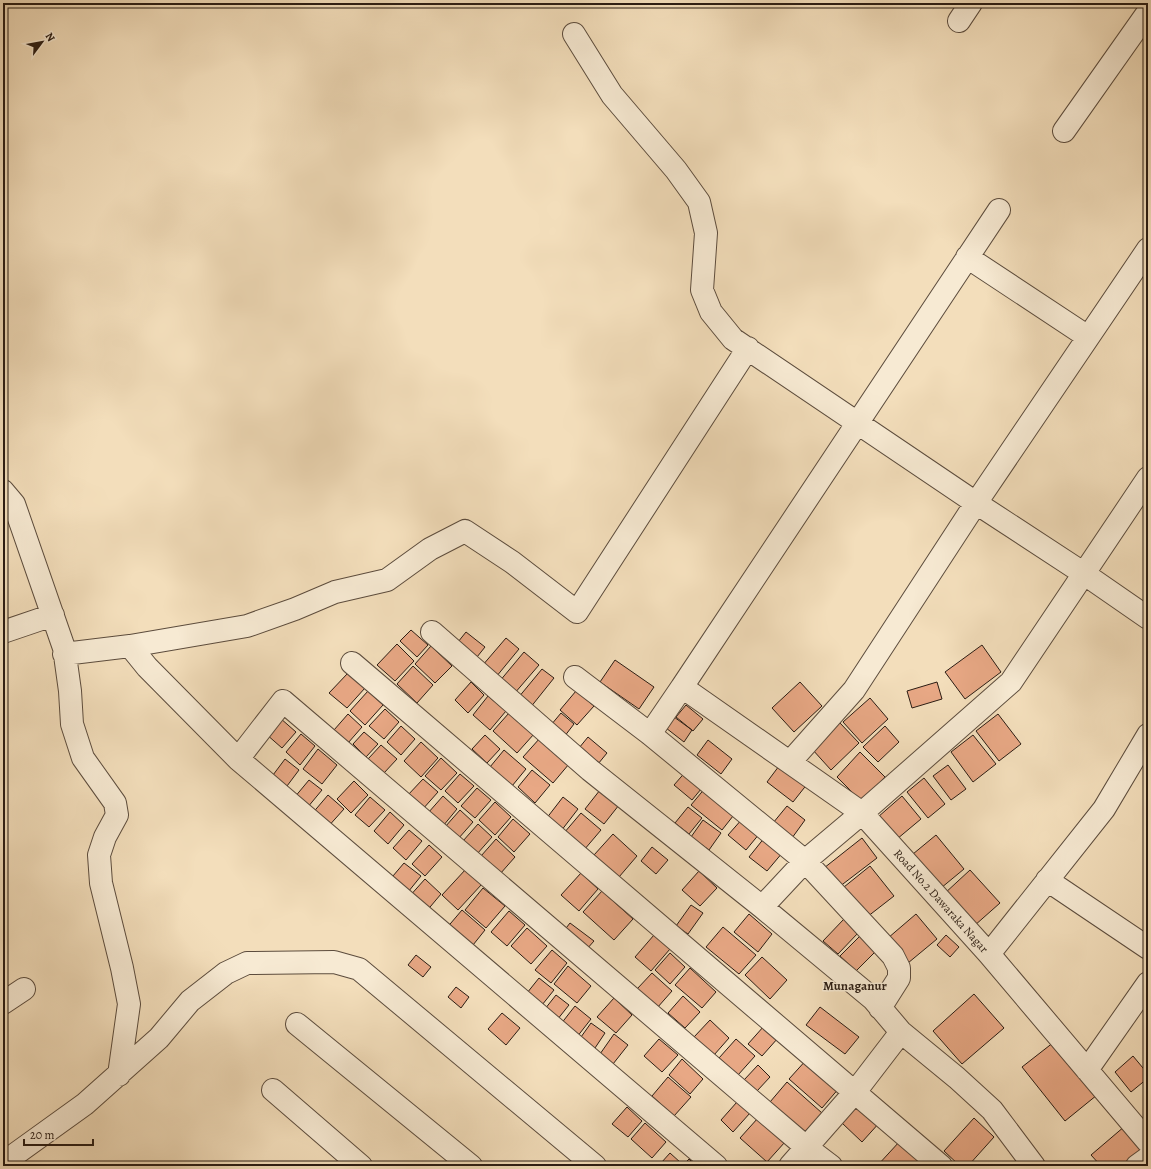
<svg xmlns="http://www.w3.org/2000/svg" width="1151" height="1169" font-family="Alegreya,serif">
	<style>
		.building { fill: #e8a885; stroke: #2a1c13 }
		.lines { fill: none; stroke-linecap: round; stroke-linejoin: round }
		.minor-casing { stroke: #5c4c3d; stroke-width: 24 }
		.minor { stroke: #f7ead3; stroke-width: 22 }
		.labels { text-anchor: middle; stroke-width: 3; stroke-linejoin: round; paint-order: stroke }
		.street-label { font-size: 12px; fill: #2a1c13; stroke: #f7ead3 }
		.neighbourhood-label { font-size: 13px; font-weight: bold; fill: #2a1c13; stroke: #f7ead3 }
	</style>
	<rect width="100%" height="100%" fill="#f3debb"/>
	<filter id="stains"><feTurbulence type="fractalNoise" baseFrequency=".005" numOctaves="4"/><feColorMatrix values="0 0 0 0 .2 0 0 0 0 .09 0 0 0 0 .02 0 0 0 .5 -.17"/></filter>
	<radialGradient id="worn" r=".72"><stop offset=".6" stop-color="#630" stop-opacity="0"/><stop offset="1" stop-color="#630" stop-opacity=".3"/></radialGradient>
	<path class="building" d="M411,630l17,15 -11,12 -17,-16z
		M466,632l19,15 -12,15 -19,-15z
		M506,638l13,11 -23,28 -14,-11z
		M397,644l17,17 -19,20 -18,-16z
		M982,645l19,27 -36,27 -20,-27z
		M431,646l21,20 -17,17 -20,-19z
		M524,652l15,13 -25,29 -15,-12z
		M615,660l39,27 -15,22 -39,-27z
		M413,666l20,19 -16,18 -20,-19z
		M542,669l12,9 -24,30 -12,-10z
		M348,673l17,15 -18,20 -18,-15z
		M471,682l13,13 -16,18 -13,-13z
		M800,682l22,24 -28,26 -22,-24z
		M937,682l5,17 -30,9 -5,-17z
		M368,691l15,14 -18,20 -15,-14z
		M576,691l18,15 -17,19 -17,-15z
		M488,696l18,15 -16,19 -17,-15z
		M870,698l18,21 -26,24 -19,-21z
		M686,705l17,14 -10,12 -17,-14z
		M385,709l14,13 -15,17 -15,-13z
		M509,713l25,21 -17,19 -24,-22z
		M561,713l13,11 -10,13 -13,-12z
		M348,714l14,13 -14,16 -14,-13z
		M998,714l23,30 -22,17 -23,-30z
		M674,717l18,13 -8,12 -18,-14z
		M280,718l16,14 -14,16 -16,-14z
		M840,723l19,20 -28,27 -19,-21z
		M401,726l14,13 -14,16 -14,-13z
		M885,726l14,16 -21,20 -15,-15z
		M364,732l14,12 -12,13 -13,-13z
		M301,734l14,12 -15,19 -14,-13z
		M485,735l15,14 -13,14 -15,-14z
		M973,735l23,29 -23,18 -22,-30z
		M588,737l19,16 -9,11 -19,-16z
		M540,738l29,26 -16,19 -30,-26z
		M708,740l24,19 -11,15 -24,-19z
		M421,742l17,16 -17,19 -17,-16z
		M381,745l16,14 -13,14 -16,-14z
		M318,749l19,16 -15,19 -19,-15z
		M504,750l22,19 -14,17 -22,-19z
		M860,752l25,25 -24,24 -24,-24z
		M441,758l16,15 -16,17 -16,-14z
		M285,759l14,11 -15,20 -14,-11z
		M782,762l26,21 -15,19 -26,-20z
		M948,765l18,24 -15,11 -18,-24z
		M688,769l18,14 -14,17 -18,-15z
		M532,770l18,15 -15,18 -17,-16z
		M460,774l14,12 -16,17 -13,-12z
		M924,778l21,26 -17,14 -21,-26z
		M423,779l15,13 -16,18 -15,-14z
		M309,780l13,10 -15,18 -13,-10z
		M354,781l14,14 -17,18 -14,-14z
		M706,787l31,24 -15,19 -31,-25z
		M477,788l14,12 -16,18 -14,-12z
		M600,790l19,15 -15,19 -19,-15z
		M328,795l16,14 -18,20 -15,-14z
		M443,796l14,13 -14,17 -15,-13z
		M902,796l19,23 -24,20 -19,-22z
		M370,797l15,13 -16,17 -14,-12z
		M563,797l15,12 -17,22 -15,-12z
		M495,802l16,15 -16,18 -16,-15z
		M787,806l18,14 -13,18 -19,-15z
		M688,807l14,11 -13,16 -14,-11z
		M460,810l13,12 -15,17 -13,-12z
		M390,812l14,13 -16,19 -14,-13z
		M581,813l20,17 -17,20 -20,-17z
		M743,818l17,15 -14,17 -18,-15z
		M513,819l17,15 -16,18 -16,-15z
		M703,820l18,13 -12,17 -18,-13z
		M478,824l14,13 -15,17 -14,-13z
		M409,830l13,11 -16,19 -13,-12z
		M613,834l24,22 -18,21 -25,-22z
		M936,835l28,34 -23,19 -28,-34z
		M765,837l18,15 -16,19 -18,-14z
		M862,838l15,20 -38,29 -15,-19z
		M496,839l19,18 -15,17 -19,-18z
		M429,845l13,12 -17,19 -13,-12z
		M652,847l16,13 -12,14 -15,-13z
		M404,863l17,13 -17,21 -17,-14z
		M870,866l24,30 -27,21 -23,-30z
		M466,869l16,15 -24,26 -16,-15z
		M970,870l30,33 -26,23 -30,-32z
		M699,871l18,17 -17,18 -18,-16z
		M581,873l17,16 -19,22 -18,-16z
		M425,879l16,15 -16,19 -17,-15z
		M483,888l22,18 -19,22 -21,-18z
		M602,891l31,28 -19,21 -31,-28z
		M691,905l12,8 -15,21 -12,-8z
		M462,910l23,20 -16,20 -24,-20z
		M509,911l16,14 -18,21 -16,-14z
		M749,914l23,20 -14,18 -24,-20z
		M916,914l21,25 -29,24 -20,-25z
		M844,919l14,14 -20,21 -15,-13z
		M570,923l24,18 -8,9 -23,-18z
		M723,927l33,28 -17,19 -33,-27z
		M527,928l20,18 -16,18 -20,-18z
		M654,935l16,14 -19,22 -16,-14z
		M861,935l15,16 -20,20 -16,-15z
		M946,935l13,12 -9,10 -13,-12z
		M552,950l15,13 -16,20 -16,-13z
		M670,953l15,14 -15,17 -15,-14z
		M416,955l15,12 -8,10 -15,-12z
		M762,957l25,23 -17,19 -25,-24z
		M568,966l23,20 -14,17 -23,-19z
		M690,968l26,24 -14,16 -27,-23z
		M652,973l20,18 -15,17 -20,-19z
		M539,978l15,12 -16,20 -15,-12z
		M456,987l13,10 -8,11 -13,-11z
		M974,994l30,34 -42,36 -29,-33z
		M556,995l13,10 -16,20 -12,-11z
		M683,996l17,16 -15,16 -17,-15z
		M614,998l18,17 -16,18 -19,-16z
		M575,1006l16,13 -18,23 -16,-13z
		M820,1007l39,30 -14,17 -39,-29z
		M502,1013l18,15 -14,17 -18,-16z
		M710,1020l19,18 -15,17 -20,-18z
		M591,1023l14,10 -14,21 -15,-10z
		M764,1026l14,12 -16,18 -14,-12z
		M614,1034l14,11 -15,19 -13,-10z
		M659,1039l19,16 -16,17 -18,-16z
		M736,1039l19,17 -17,19 -19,-17z
		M1054,1042l43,53 -32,26 -43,-54z
		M1133,1056l15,18v4l-17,14 -16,-20z
		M808,1058l32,29 -18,21 -33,-29z
		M682,1059l21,20 -13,15 -21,-19z
		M758,1065l12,12 -13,14 -13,-11z
		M668,1077l23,20 -17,19 -22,-20z
		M787,1082l35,31 -18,20 -34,-31z
		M737,1102l13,11 -17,19 -12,-12z
		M859,1103l21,19 -18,20 -20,-19z
		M627,1107l15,14 -14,16 -16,-13z
		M758,1118l27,24 -18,20 -27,-24z
		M974,1118l20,19 -26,29h-8l-16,-15z
		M645,1123l21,19 -14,16 -21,-19z
		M1125,1126l19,23 -20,17h-23l-10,-11z
		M900,1141l23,21 -4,4h-42z
		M670,1153l11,10 -2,3h-15l-3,-3z
		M689,1159l7,7h-14z"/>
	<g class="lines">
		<defs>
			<path id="minor" d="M959,21l12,-18
				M574,34l38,61 64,75 23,32 7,31 -4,57 9,22 22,27 243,164 107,70 65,45
				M1064,131l84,-119
				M967,257l121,80
				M3,491l11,13 50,144 6,43 2,33 11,34 32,45 2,12 -12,22 -6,18 2,28 21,85 7,36 -10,71
				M3,632l50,-17
				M432,632l158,138 172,137 111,92 28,33 56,46 35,32 42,56
				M130,646l117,-20 48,-17 40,-17 52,-12 43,-31 35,-18 47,31 65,50 171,-264
				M64,654l66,-8 17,21 91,92 478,407
				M352,663l589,503
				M575,677l75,57 155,127 88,95 6,12v10l-19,30
				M682,687l317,-477
				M650,734l32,-47 180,126 127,141 159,188
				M238,759l45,-58 523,446 25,19
				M790,762l64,-72 122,-187 172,-254
				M1047,880l101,68
				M762,907l43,-46 57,-48 149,-131 137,-204
				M989,954l115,-145 44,-74
				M3,1003l21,-14
				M297,1024l174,142
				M1087,1070l61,-87
				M273,1090l88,76
				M3,1163l82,-59 74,-66 31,-37 36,-28 21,-10 87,-1 25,7 236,197
				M790,1166l65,-74 46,-60
				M1137,1166l11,-8"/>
		</defs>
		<use href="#minor" class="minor-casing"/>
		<use href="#minor" class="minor"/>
	</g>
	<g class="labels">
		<g class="street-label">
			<text transform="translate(941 901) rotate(48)" y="4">Road No.2 Dawaraka Nagar</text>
		</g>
		<g class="neighbourhood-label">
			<text x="855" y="990">Munaganur</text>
		</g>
	</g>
	<rect width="1151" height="1169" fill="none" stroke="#f3debb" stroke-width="16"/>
	<rect x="4" y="4" width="1143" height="1161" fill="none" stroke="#2a1c13" stroke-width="2"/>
	<rect x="8" y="8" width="1135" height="1153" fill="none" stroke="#2a1c13"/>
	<g transform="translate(42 42) rotate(58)" stroke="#f7ead3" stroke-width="3" paint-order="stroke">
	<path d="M0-3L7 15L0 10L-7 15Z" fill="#2a1c13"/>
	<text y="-6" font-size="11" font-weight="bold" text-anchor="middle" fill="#2a1c13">N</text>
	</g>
	<path d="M24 1139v6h69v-6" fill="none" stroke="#2a1c13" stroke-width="2"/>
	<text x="30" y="1139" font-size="12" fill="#2a1c13" stroke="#f7ead3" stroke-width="3" paint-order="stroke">20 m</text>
	<rect width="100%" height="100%" filter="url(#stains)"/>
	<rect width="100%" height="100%" fill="url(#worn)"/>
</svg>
